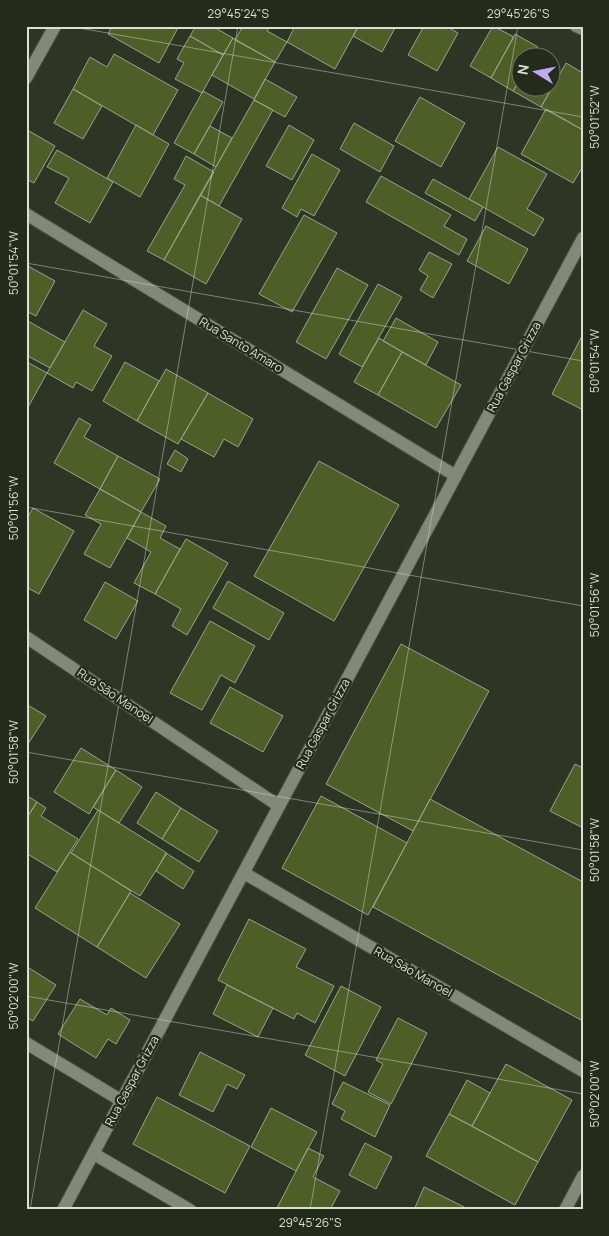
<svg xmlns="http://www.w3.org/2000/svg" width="609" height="1236" font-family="Manrope,sans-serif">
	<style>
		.building { fill: #4d5f26; stroke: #9aa28e }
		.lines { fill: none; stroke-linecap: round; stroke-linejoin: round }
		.minor-casing { stroke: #4e5345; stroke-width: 14 }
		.minor { stroke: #828976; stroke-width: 12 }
		.ticks { fill: none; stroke: #dbdfd5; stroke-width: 1; stroke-opacity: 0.45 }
		.labels { text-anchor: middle; stroke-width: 4.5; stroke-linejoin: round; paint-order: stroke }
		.street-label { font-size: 12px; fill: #dbdfd5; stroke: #252b1b }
		.neatline { fill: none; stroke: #dbdfd5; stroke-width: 2 }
		.ticks-label { font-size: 12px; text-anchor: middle; fill: #dbdfd5 }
	</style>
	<rect width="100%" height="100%" fill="#2f3525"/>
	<path class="building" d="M112,26h67l-20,37 -51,-29z
		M196,26h16l21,12 -10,17 -33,-19z
		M243,26h27l-3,5 20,11 -12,20 -40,-22z
		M295,26h57l5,3 -22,40 -48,-27z
		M358,26h38l-14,26 -29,-16z
		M424,26h22l12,7 -21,38 -29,-16z
		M493,26l21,11 -23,41 -21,-12z
		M515,34l23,13 -6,11h-10v19l-9,14 -22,-13z
		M190,36l33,19 -21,38 -27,-14 9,-16 -7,-4z
		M233,38l42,24 -21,37 -42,-24z
		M114,54l64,36 -25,45 -80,-46 17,-32 17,10z
		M566,63l17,10v57l-42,-23z
		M522,77v11l31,-2 -12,21 -28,-16z
		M265,79l32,18 -12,20 -31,-17z
		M73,89l29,17 -19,33 -29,-16z
		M203,91l20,11 -29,52 -20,-11z
		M420,97l45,26 -24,44 -46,-26z
		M254,100l19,10 -54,96 -19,-11z
		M546,109l37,21v36l-10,17 -52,-29z
		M354,123l40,23 -14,26 -40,-23z
		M136,125l33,19 -29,53 -33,-19z
		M289,125l25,15 -22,40 -26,-14z
		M210,126l22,12 -16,29 -22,-13z
		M29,131l26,15 -21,37 -8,-4v-43z
		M498,147l49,27 -20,35 17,10 -10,17 -65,-37z
		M57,150l56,32 -23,41 -35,-20 14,-25 -22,-11z
		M312,154l28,16 -26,46 -13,-7 -4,8 -15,-9z
		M186,156l28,16 -50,88 -17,-9 38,-66 -11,-6z
		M381,176l70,39 -7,11 23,13 -8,16 -93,-53z
		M433,179l50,28 -8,14 -50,-28z
		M200,195l42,24 -36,65 -42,-24z
		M304,215l33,18 -45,79 -33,-18z
		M486,226l42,23 -19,35 -42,-23z
		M429,252l23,12 -19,34 -13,-8 8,-14 -9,-6z
		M26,265l29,16 -19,35 -10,-5z
		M337,268l31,17 -42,74 -30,-17z
		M378,284l24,13 -40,70 -23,-13z
		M83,310l24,14 -13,22 18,10 -20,35 -16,-9 -3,6 -26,-15z
		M396,318l42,24 -12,23 -43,-24z
		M26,320l39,22 -15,26 -24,-13z
		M583,334v76l-31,-16z
		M379,338l23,14 -24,43 -24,-13z
		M402,352l59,33 -25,43 -58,-33z
		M125,362l34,19 -22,40 -34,-20z
		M29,363l18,10 -21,38v-43z
		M166,369l42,24 -30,51 -41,-23z
		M208,393l45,26 -15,28 -14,-8 -10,18 -33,-18z
		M79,418l12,7 -7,12 34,19 -18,33 -46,-26z
		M175,450l13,9 -7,13 -14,-8z
		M118,456l42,23 -19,33 -41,-23z
		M319,461l80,44 -65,116 -80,-45z
		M100,489l41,23 -31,56 -26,-14 17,-30 -16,-9z
		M33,508l41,23 -35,63 -13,-7v-67z
		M141,512l25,14 -6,12 20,11 -25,45 -21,-11 17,-31 -24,-14z
		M186,539l42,24 -41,72 -15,-9 9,-17 -26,-15z
		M228,581l56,32 -15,27 -56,-32z
		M105,582l33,19 -22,38 -32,-19z
		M210,621l45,25 -20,37 -14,-8 -19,35 -32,-17z
		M401,644l88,47 -76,140 -87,-47z
		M230,687l53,29 -20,36 -53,-29z
		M26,704l20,12 -20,31z
		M81,748l35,22 -27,44 -35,-22z
		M575,764l8,4v60l-33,-17z
		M116,770l26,17 -23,36 -26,-16z
		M156,792l25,16 -19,31 -25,-16z
		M26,795l11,7 -11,17z
		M321,796l86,47 -39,72 -86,-47z
		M430,799l153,83v139l-210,-114z
		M37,802l9,6 -5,8 37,23 -21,33 -31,-19v-34z
		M181,808l37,23 -19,31 -37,-23z
		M98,810l69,43 -27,43 -69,-43z
		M70,852l61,39 -34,56 -62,-39z
		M166,853l28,18 -11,18 -27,-18z
		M130,893l50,31 -34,54 -49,-31z
		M249,919l57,30 -10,18 38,19 -19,37 -18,-10 -3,6 -76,-39z
		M26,966l30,19 -23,36 -7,-4z
		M227,985l46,23 -15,29 -45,-23z
		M341,986l40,21 -36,69 -40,-21z
		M80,999l27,16 4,-7 19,12 -14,24 -8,-5 -12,19 -38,-24z
		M398,1018l29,15 -36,71 -23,-12 15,-28 -7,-4z
		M200,1052l45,23 -8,14 -10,-5 -14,28 -34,-17z
		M506,1064l66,36 -34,62 -66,-36z
		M467,1080l23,13 -18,33 -23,-12z
		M343,1082l47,23 -15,32 -34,-18 4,-8 -13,-7z
		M157,1097l93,49 -25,47 -92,-49z
		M271,1108l46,24 -21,39 -45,-24z
		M449,1114l89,48 -23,43 -89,-49z
		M365,1143l27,14 -16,32 -27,-14z
		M308,1148l16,8 -11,21 27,14 -10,19h-54z
		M424,1187l46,23h-56z"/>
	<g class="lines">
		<defs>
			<path id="minor" d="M576,26l7,3
				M26,78l29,-52
				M26,214l430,262
				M26,637l253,169
				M244,873l339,198
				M26,1043l96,58
				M94,1154l96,56
				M63,1210l520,-972
				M565,1210l18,-34"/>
		</defs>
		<use href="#minor" class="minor-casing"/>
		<use href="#minor" class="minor"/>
	</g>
	<path class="ticks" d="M68,26l515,91M26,263l557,98M26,507l557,99M26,752l557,98M26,996l557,98M30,1210l208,-1184M310,1210l208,-1184"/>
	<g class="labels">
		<g class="street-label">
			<text transform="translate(241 345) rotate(31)" y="4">Rua Santo Amaro</text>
			<text transform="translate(514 367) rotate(-62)" y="4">Rua Gaspar Grizza</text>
			<text transform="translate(115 696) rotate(34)" y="4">Rua São Manoel</text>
			<text transform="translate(323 724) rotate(-62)" y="4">Rua Gaspar Grizza</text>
			<text transform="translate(413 972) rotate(30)" y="4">Rua São Manoel</text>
			<text transform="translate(132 1081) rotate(-62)" y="4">Rua Gaspar Grizza</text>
		</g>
	</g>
	<rect width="609" height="1236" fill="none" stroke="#252b1b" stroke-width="55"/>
	<g transform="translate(536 72) rotate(280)"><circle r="24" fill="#252b1b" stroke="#6e7365"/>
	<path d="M0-4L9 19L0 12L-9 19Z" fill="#bfa9f4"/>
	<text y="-8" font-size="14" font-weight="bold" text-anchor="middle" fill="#dbdfd5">N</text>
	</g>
	<rect x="28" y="28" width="554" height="1180" class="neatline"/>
	<g class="ticks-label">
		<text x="238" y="18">29°45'24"S</text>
		<text x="518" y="18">29°45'26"S</text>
		<text transform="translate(595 117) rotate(-90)" y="4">50°01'52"W</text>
		<text transform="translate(14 263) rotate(-90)" y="4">50°01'54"W</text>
		<text transform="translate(595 361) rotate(-90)" y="4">50°01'54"W</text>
		<text transform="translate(14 508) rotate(-90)" y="4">50°01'56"W</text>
		<text transform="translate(595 605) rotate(-90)" y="4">50°01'56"W</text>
		<text transform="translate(14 752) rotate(-90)" y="4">50°01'58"W</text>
		<text transform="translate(595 850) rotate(-90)" y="4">50°01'58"W</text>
		<text transform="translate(14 996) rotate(-90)" y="4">50°02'00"W</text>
		<text transform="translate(595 1094) rotate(-90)" y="4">50°02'00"W</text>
		<text x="310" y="1227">29°45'26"S</text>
	</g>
</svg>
